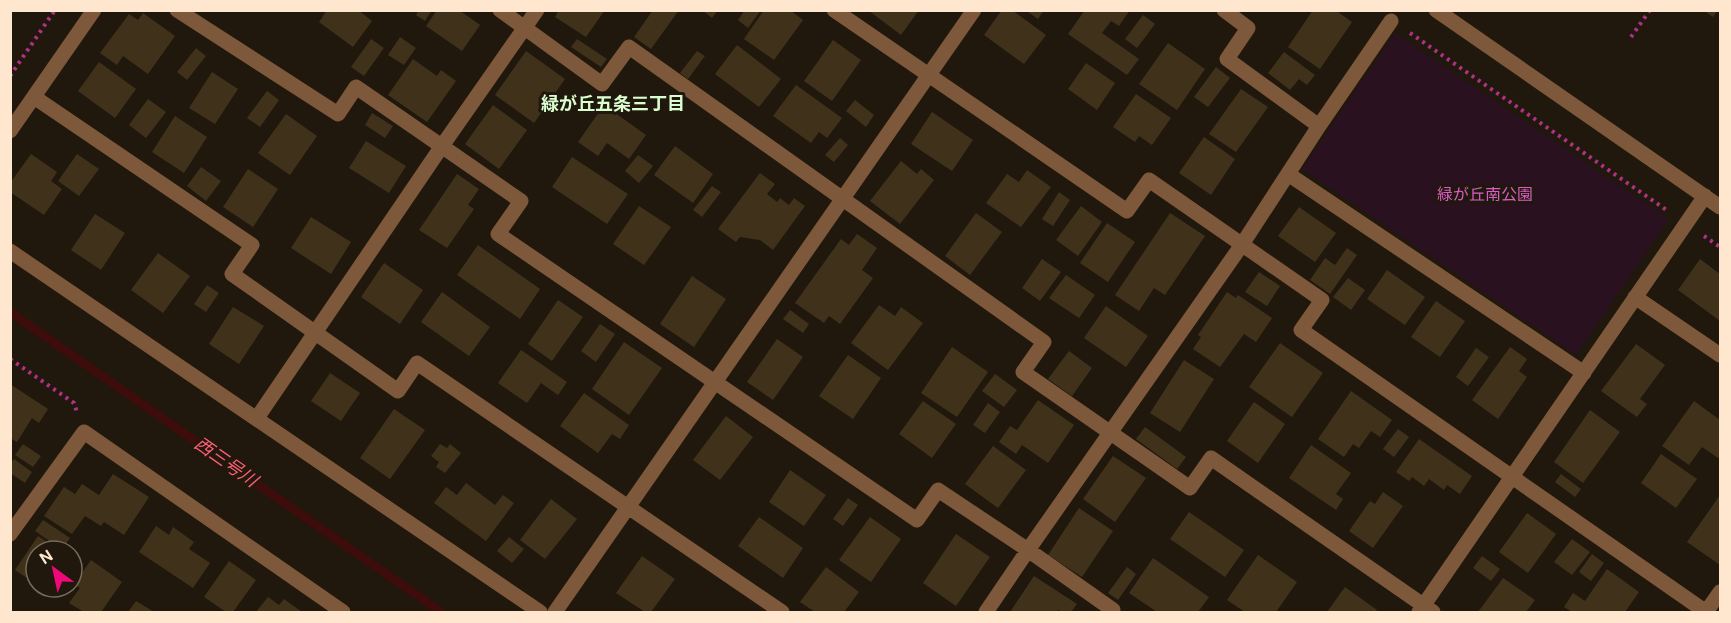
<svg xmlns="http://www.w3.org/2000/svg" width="1731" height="623" font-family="'DM Sans','Noto Sans JP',sans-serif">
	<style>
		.green { fill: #2a1120 }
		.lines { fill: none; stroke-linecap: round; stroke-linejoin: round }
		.stream { stroke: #3c0d0b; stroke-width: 9 }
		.building { fill: #40321a }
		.path { stroke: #ae3182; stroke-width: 4; stroke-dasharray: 3 4.5; stroke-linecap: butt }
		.minor { stroke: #7d583a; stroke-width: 15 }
		.labels { text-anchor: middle; stroke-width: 6; stroke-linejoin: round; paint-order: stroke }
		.park-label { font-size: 16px; fill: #db5cc6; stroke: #20180d }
		.neighbourhood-label { font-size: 18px; font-weight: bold; fill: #dafed0; stroke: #20180d }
		.water-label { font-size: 18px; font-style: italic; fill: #fa5f72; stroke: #20180d }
	</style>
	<rect width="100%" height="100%" fill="#20180d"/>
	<path class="green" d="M1395,33l274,186 -93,136 -274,-186z"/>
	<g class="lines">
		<path class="stream" d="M10,312l431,300"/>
	</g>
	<path class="building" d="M327,10h31l14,11 -19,26 -34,-25z
		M419,10h13l-7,11 -9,-6z
		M437,10h22l21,15 -18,26 -36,-25z
		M559,10h46l-19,27 -31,-20z
		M653,10h26l-28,39 -17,-12z
		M702,10h16l-6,8z
		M745,10h16l-13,18 -10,-8z
		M764,10h26l13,10 -29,40 -30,-21z
		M868,10h51l-18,25z
		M1002,10h10l34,25 -22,29 -40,-29z
		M1025,10h19l-6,9z
		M1085,10h45l-11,16 -8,-5 -9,12 37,26 -12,16 -59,-41z
		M1313,10h22l17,12 -32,47 -32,-22z
		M1703,10h15l-5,7z
		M143,13l32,23 -27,38 -25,-18 -6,9 -17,-12 29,-39 9,6z
		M1143,15l12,9 -18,24 -12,-9z
		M400,37l16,11 -12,17 -16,-10z
		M371,39l13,9 -20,28 -13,-9z
		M577,39l30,20 -6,8 -30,-20z
		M833,40l28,20 -29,41 -28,-20z
		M1168,43l37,26 -28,41 -38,-26z
		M737,45l44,34 -22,28 -44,-33z
		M196,48l10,8 -19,24 -10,-8z
		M526,51l39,28 -31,44 -39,-28z
		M697,51l8,5 -17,23 -8,-6z
		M1284,52l31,23 -8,10 -8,-6 -9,11 -22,-17z
		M413,59l24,17 4,-6 15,11 -29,41 -39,-27z
		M99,62l37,27 -21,29 -37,-27z
		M1086,63l29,20 -18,27 -29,-21z
		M1216,67l14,11 -22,29 -14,-10z
		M212,72l26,17 -23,35 -26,-16z
		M796,85l46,33 -15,20 -8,-6 -8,11 -38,-27z
		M1241,89l27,18 -32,45 -27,-18z
		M267,91l12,9 -19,27 -13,-9z
		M1136,94l35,24 -19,27 -13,-9 -4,6 -22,-15z
		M148,99l18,13 -20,26 -17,-13z
		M855,100l19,15 -8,12 -20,-16z
		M493,105l34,25 -28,39 -34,-25z
		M604,105l42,30 -17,24 -22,-16 -9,13 -20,-14z
		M932,112l41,28 -21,31 -41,-27z
		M372,113l21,13 -8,12 -20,-13z
		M286,114l31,22 -27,39 -32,-22z
		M175,116l32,21 -23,36 -32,-21z
		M1204,137l31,22 -24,36 -32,-22z
		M840,138l8,7 -14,17 -9,-7z
		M366,141l40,25 -17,27 -40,-25z
		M675,146l38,28 -20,29 -39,-28z
		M31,154l26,18 -6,9 11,8 -18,26 -34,-23v-9z
		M77,154l22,15 -20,27 -21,-15z
		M638,155l15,11 -14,17 -14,-12z
		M572,157l56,37 -21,30 -55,-37z
		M901,161l16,13 4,-5 13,11 -34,44 -30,-23z
		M201,167l20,14 -15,20 -19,-15z
		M248,169l30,20 -25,38 -30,-20z
		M1027,170l24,17 -30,40 -35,-24 21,-29 12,8z
		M760,173l15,11 -8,10 10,8 3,-4 9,7 5,-7 11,8 -32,44 -13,-10 -20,-3 -4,5 -18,-13z
		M457,174l22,15 -11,16 6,4 -27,39 -28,-18z
		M712,186l9,6 -19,25 -9,-7z
		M1059,192l11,8 -17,26 -11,-7z
		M639,206l32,21 -27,38 -31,-21z
		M1081,206l21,16 -24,34 -22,-16z
		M1299,207l37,26 -21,29 -37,-26z
		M976,213l26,19 -32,43 -25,-19z
		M1170,213l35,23 -40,59 -11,-7 -15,23 -24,-16z
		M95,214l30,19 -24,37 -30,-20z
		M311,217l40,25 -20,32 -40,-26z
		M1107,223l28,19 -27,40 -28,-19z
		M857,234l20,14 -15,22 11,8 -33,46 -11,-8 -5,7 -29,-20 46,-64 8,6z
		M478,245l62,44 -20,30 -63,-44z
		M1347,248l10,7 -27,39 -20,-14 15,-22 10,7z
		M158,253l32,23 -27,37 -32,-23z
		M1042,259l19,13 -21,29 -18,-13z
		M1700,259l20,15v47l-42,-31z
		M384,263l39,27 -23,34 -39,-27z
		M1387,270l38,27 -20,28 -38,-26z
		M1259,272l21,14 -13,20 -22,-14z
		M1066,275l29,20 -16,23 -30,-20z
		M692,276l34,23 -32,48 -34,-23z
		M1348,278l17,12 -14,20 -18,-13z
		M207,285l12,8 -13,19 -12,-8z
		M442,292l48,35 -21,29 -48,-34z
		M1227,292l9,6 2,-3 34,23 -16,24 -12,-8 -24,33 -27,-18 8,-12 -3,-2z
		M558,300l25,17 -31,44 -24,-17z
		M1436,301l29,20 -25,36 -29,-20z
		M879,305l16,11 6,-9 22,16 -35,47 -37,-27z
		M1106,306l42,30 -22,31 -42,-29z
		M233,307l31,19 -25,38 -30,-20z
		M790,310l19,14 -6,9 -20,-14z
		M600,324l15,10 -19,28 -15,-11z
		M777,339l26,18 -30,43 -26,-18z
		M624,342l38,26 -33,47 -37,-26z
		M1280,343l43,30 -31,44 -43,-30z
		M1636,344l29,21 -25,34 7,5 -10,13 -36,-26z
		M952,347l36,25 -31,45 -36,-24z
		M1510,347l17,12 -8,12 8,6 -29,42 -26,-19z
		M1476,348l13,9 -21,29 -12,-9z
		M521,350l46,32 -9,13 -17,-12 -14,20 -29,-20z
		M1069,351l23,17 -20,28 -24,-17z
		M848,355l33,23 -28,41 -34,-23z
		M1184,360l30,19 -34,53 -30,-19z
		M330,373l30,20 -19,28 -30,-20z
		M995,374l22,16 -13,17 -22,-16z
		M10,384l38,25 -9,14 -7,-5 -15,24 -7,-4z
		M1351,391l41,29 -12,17 -9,-6 -12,17 -6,-4 -9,13 -26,-18z
		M584,393l45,32 -9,14 -8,-5 -14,19 -38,-27z
		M1038,400l36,25 -26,38 -26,-18 -6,9 -17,-12 11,-16 7,4z
		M923,401l33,23 -24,34 -33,-24z
		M1694,401l26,19v35l-2,3 -16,-11 -13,18 -27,-19z
		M1254,402l31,22 -27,39 -31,-22z
		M988,403l12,9 -15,21 -12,-8z
		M394,409l31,21 -35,49 -30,-21z
		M1590,410l30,22 -37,51 -29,-21z
		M726,416l27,21 -33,43 -27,-20z
		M1145,427l41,30 -9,12 -41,-30z
		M1398,429l11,8 -15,20 -11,-8z
		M1419,439l53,37 -12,18 -13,-9 -3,5 -15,-11 -5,7 -12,-9 -3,4 -13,-9z
		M23,444l18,12 -8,11 -18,-12z
		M440,444l7,4 3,-4 11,9 -16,20 -9,-6 3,-5 -8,-6z
		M1311,445l40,28 -15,21 7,5 -7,11 -47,-32z
		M993,446l33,24 -28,38 -33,-24z
		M1661,454l36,25 -21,29 -35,-25z
		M1113,456l33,22 -31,44 -32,-23z
		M14,459l18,13 -7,11 -15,-10v-9z
		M790,470l36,25 -22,31 -35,-24z
		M113,474l36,23 -25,38 -20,-13 -3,4 -16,-10 -13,18 -28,-18 20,-29 11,7 7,-10 17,11z
		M1561,474l20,15 -6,8 -20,-15z
		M466,483l29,22 8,-10 11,8 -28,38 -52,-38 12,-16 11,8z
		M1383,492l20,14 -30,42 -24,-17 21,-30 5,3z
		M1720,495v70l-33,-23z
		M848,498l10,7 -15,21 -10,-7z
		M551,499l26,20 -32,40 -25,-19z
		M1079,508l34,23 -31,46 -34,-22z
		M1189,512l55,38 -19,27 -55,-38z
		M1527,513l29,21 -28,39 -29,-21z
		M759,517l44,31 -20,30 -45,-32z
		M870,517l31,22 -30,43 -32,-22z
		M43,520l27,18 -8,12 -27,-19z
		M156,526l13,9 4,-8 21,15 -5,7 21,14 -17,25 -54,-36z
		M956,534l34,23 -34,49 -33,-23z
		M38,536l23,15h-25v33l-21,-14z
		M509,537l15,12 -12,14 -15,-12z
		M1572,539l18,13 -18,23 -18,-13z
		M1592,554l12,9 -13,18 -12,-9z
		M1258,555l39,27 -21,30h-31l-18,-12z
		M642,556l33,23 -24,33h-6l-29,-19z
		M1482,556l18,13 -9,12 -18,-13z
		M1153,558l56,39 -11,15h-41l-28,-19z
		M91,560l31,22 -21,30h-17l-15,-9 11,-15 -6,-4z
		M229,561l27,19 -23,32h-7l-22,-15z
		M826,567l33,25 -15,20h-29l-15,-10z
		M1127,567l9,7 -18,26 -10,-7z
		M1607,569l32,23 -14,20h-53l-8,-5 9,-14 12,8z
		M1034,576l43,28 -6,8h-8l-5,-2 -1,2h-47z
		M1503,578l32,22 -9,12h-48z
		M41,587h13l-4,6z
		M1345,587l32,23 -2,2h-48z
		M268,597l11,8 5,-6 18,13h-46z
		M136,601l18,11h-26z"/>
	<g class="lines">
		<path class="path" d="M1410,33l258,178
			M1631,37l19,-27
			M10,76l45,-66
			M1704,236l16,11
			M10,359l64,44 3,9"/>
		<path class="minor" d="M177,10l161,104 18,-27 165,114 -23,33 419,286 21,-30 90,60 85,60 -2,2
			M500,10l102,74 27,-37 415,295 -21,30 167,116 21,-30 222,154
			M834,10l293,201 22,-31 173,120 -21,30 405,282 14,-20
			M1224,10l24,18 -21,31 92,67
			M1436,10l284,197
			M34,97l218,148 -20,29 166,117 19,-28 365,249
			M10,131l84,-121
			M1288,174l296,199
			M10,251l530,361
			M1635,297l85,58
			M257,418l185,-272 95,-136
			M10,534l74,-102 259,180
			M555,612l419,-602
			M986,612l42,-62 213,-304 78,-120 72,-105
			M1419,612l286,-416"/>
	</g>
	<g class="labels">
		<g class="park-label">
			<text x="1485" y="200">緑が丘南公園</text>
		</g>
		<g class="neighbourhood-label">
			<text x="613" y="110">緑が丘五条三丁目</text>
		</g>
		<g class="water-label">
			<text transform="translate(226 462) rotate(35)" y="6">西三号川</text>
		</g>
	</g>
	<rect width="1731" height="623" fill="none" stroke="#fee7ce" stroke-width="24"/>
	<g transform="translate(54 569) rotate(327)"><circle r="28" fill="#20180d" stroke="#796b5a" stroke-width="1.5"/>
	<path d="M0-4.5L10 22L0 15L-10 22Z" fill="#f00778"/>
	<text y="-9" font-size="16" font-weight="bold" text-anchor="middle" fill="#fee7ce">N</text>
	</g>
</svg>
